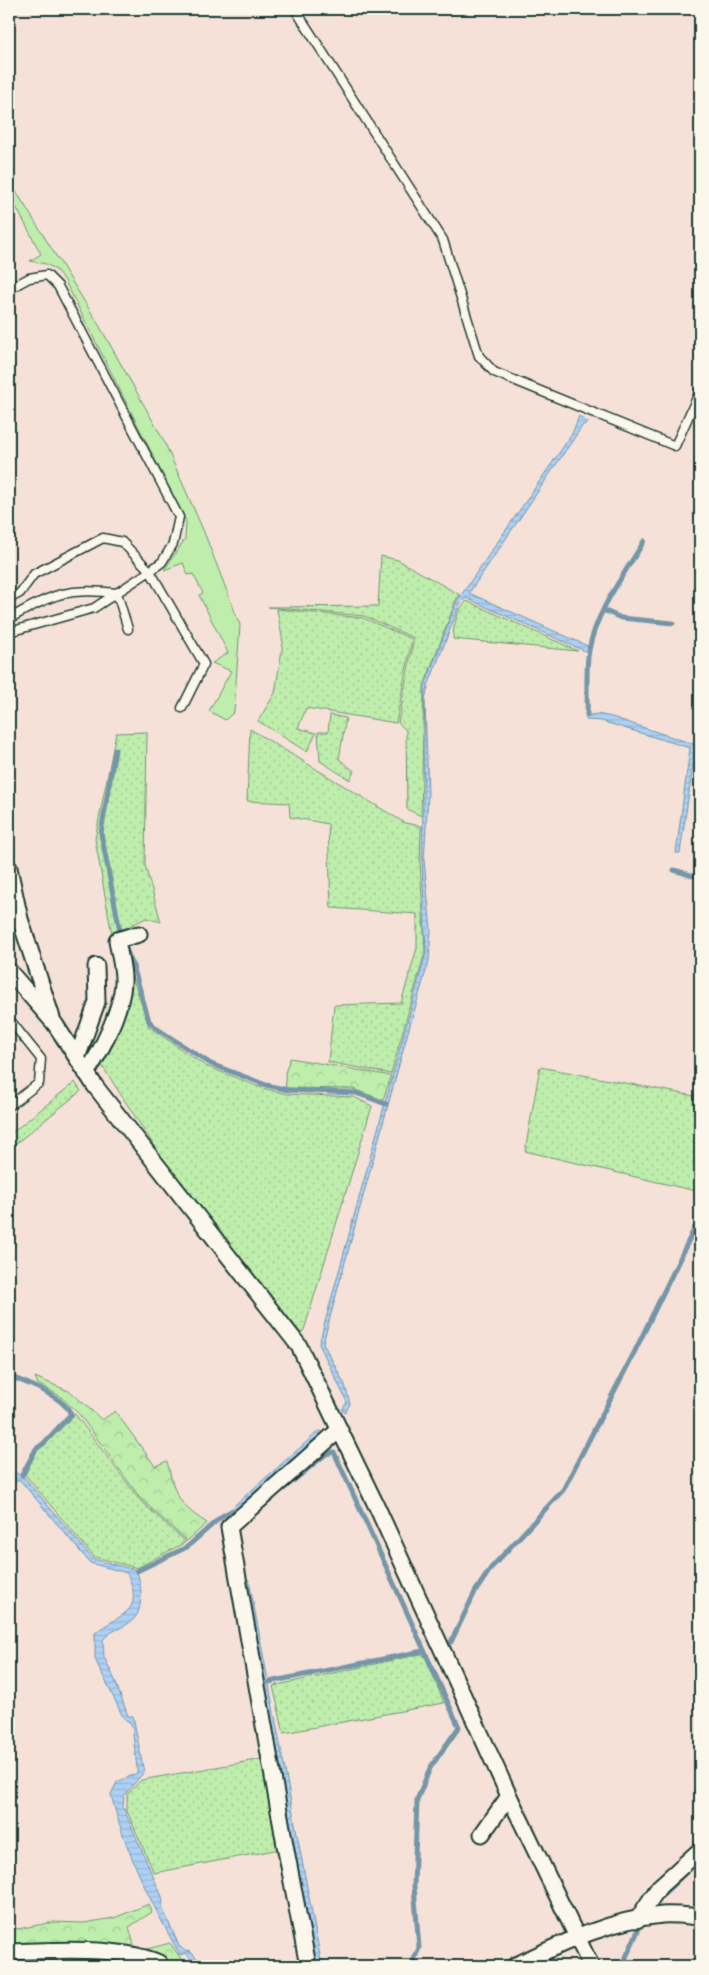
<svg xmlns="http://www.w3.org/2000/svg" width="709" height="1975" font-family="Mynerve,sans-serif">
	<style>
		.grass { fill: url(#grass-dots); stroke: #6e9570 }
		.forest { fill: url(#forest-crowns); stroke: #6e9570 }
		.green { fill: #beedac; stroke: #6e9570 }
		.water { fill: url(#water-rules); stroke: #7496a8 }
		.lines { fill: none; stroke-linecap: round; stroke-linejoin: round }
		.stream { stroke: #7496a8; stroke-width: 5 }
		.service-casing { stroke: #1f3d34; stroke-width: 11 }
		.minor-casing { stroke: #1f3d34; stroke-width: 19 }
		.service { stroke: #fbf7ec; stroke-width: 8 }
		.minor { stroke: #fbf7ec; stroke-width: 15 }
	</style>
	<defs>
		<pattern id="grass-dots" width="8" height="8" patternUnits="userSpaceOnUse" patternTransform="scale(1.25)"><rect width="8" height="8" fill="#beedac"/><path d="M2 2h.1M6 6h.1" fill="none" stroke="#a3cc95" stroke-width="1.8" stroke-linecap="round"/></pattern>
		<pattern id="forest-crowns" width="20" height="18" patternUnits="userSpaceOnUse" patternTransform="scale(1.25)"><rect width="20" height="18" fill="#beedac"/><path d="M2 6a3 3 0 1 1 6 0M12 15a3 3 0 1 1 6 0" fill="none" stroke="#a3cc95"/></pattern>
		<pattern id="water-rules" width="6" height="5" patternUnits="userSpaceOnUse" patternTransform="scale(1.25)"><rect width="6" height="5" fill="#add1f5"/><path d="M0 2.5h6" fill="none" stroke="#94b4d3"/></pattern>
	</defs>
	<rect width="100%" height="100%" fill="#f5e1d8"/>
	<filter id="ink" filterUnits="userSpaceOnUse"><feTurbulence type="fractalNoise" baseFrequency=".02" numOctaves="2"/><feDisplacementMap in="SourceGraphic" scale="10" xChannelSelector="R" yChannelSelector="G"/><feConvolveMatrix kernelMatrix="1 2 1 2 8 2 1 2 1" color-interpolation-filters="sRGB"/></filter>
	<g filter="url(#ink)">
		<path class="grass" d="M381,556l17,4 62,35 -4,5 -32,86 -3,130 -14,-7 -1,-79 -8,-7 16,-85 -50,-22 -96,-9 110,-1z
			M467,601l111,50 -125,-12c0,-12 4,-30 14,-38z
			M277,609l86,9 49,21 -16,84 -90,-15 -8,20 18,5 -9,19 -49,-31 17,-28 8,-50z
			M330,715l16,3 -7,41 15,12 -4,9 -30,-19 -2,-29h10z
			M250,729l155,94 16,3 -1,35 5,91 -34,122 -63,-12 6,-57 67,-2 16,-55v-34l-86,-6 -3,-84 -38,-7 -1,-14 -42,-2z
			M147,732l-2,133 16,57 -15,-4 -34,17 -17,-96 21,-106z
			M124,952l25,75 57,39 56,22 25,6 67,3 18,9 -68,224 -3,3 -130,-161 -70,-108 25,-76z
			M540,1067l160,30v95l-175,-41z
			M75,1082l6,9 -72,58v-14z
			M75,1414l65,86 46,42 -49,26 -43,-11 -69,-82 12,-25 8,-5z
			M421,1654l5,4 18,45 -160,30 -11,-47z
			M262,1759l18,90 -126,24 -27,-62v-16l14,-15z"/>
		<path class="forest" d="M290,1058l101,18 -8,24 -30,-11 -67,-1 -1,-15z
			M35,1377l36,15 31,28 13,-9 40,55 12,-5c8,33 10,43 40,62l-20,18 -46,-42 -62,-85 -19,-18 -22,-12z
			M149,1904l3,8 -23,15 7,25 34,-9 16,23h-177v-40l9,3 35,-7 31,1 30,-5z"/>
		<path class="green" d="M9,180l90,145 64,114 41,93 36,93 -6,87 -9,8 -16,-9 22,-40 -19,-8 16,-10 -29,-58 4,-2 -10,-19 -5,1 -5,-12 -19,7 21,-31 1,-18 -121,-240 -9,-11 -10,-6 -16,-3 11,-7 -29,-55 -3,2z"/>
		<path class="water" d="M579,416l9,7 -5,2 -114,168 121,54 -1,6 -123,-55 -6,6 -32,82 -3,14 3,95 -4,65 7,70 -2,31 -21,71 -85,311 22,42 5,19 -5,9 -3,-3 5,-8 -28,-58 107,-391 -4,-91 3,-177 32,-84 115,-167z
			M597,714l15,3 84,28 -16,108h-4l14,-105 -89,-27 -15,-1v-4z
			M320,1430l3,3 -84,75 -6,2 3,-6z
			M16,1473l7,3 70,83 43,11c6,12 8,40 -3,50 -10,9 -22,9 -30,20l1,17 10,21 14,38h5l11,56 -20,24 -1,11 40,92 -1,8 17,39 6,5 6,1 13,14h-6l-13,-13 -5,2c-28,-51 -56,-105 -69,-161l6,-12 20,-9v-5l-5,-42 -9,-9 -28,-58v-26c24,-20 51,-18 32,-60l-37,-10 -70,-83 -11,4v-7z
			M249,1580l73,386h-5l-73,-384z"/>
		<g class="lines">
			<path class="stream" d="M603,610l18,8 52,5
				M587,715c1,-21 -2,-44 2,-65 7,-39 35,-75 55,-109
				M696,745l4,-10
				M115,750l-14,83 20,103
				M674,870l26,8
				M124,944l9,22 16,55 7,7 55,36 55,21 22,5 68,3 30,11
				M9,1376c18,7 54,20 62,38l-27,29 -8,6 -14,26
				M283,1489l43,-35 8,-2 125,275 -29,41 -13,32 -3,86 5,62 -8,18
				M137,1571l50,-24 35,-31 11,-6
				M451,1642l24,-50 16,-24 72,-78 70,-135 67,-138
				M269,1682l154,-31
				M657,1900l37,-35
				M622,1966l20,-44"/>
			<defs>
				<path id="service" d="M295,9l148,231 36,116 15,16 181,74 25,-55
					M9,289l20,-11 18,-3 11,11 121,231 -6,27 -11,18 -12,9 -56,37 -85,24
					M9,599l11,-6 14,-19 69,-36 19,4 28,29 54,93 -22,44
					M9,619c42,-25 59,-32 108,-26l11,36
					M9,1019l32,40 -2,24 -30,23"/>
				<path id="minor" d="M9,868l11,51 32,99
					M9,971l46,53 40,62 204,260 78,161 132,289 82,170
					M77,1058l20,-56 -1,-36
					M86,1073c15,-20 36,-65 37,-90 1,-14 -4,-29 -6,-43l22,-6
					M482,1834l27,-38
					M637,1920l22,-33 41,-37
					M9,1952c40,-2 114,-6 150,11
					M308,1966l-23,-121 -56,-318 110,-97
					M514,1966c47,-22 95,-46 148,-51 12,-1 26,1 38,2"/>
			</defs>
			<use href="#service" class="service-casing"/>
			<use href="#minor" class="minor-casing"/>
			<use href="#service" class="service"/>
			<use href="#minor" class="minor"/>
		</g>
	</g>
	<rect width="709" height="1975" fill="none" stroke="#fbf7ec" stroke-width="30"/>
	<rect x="15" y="15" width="679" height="1945" fill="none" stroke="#1f3d34" stroke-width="2" filter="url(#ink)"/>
</svg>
